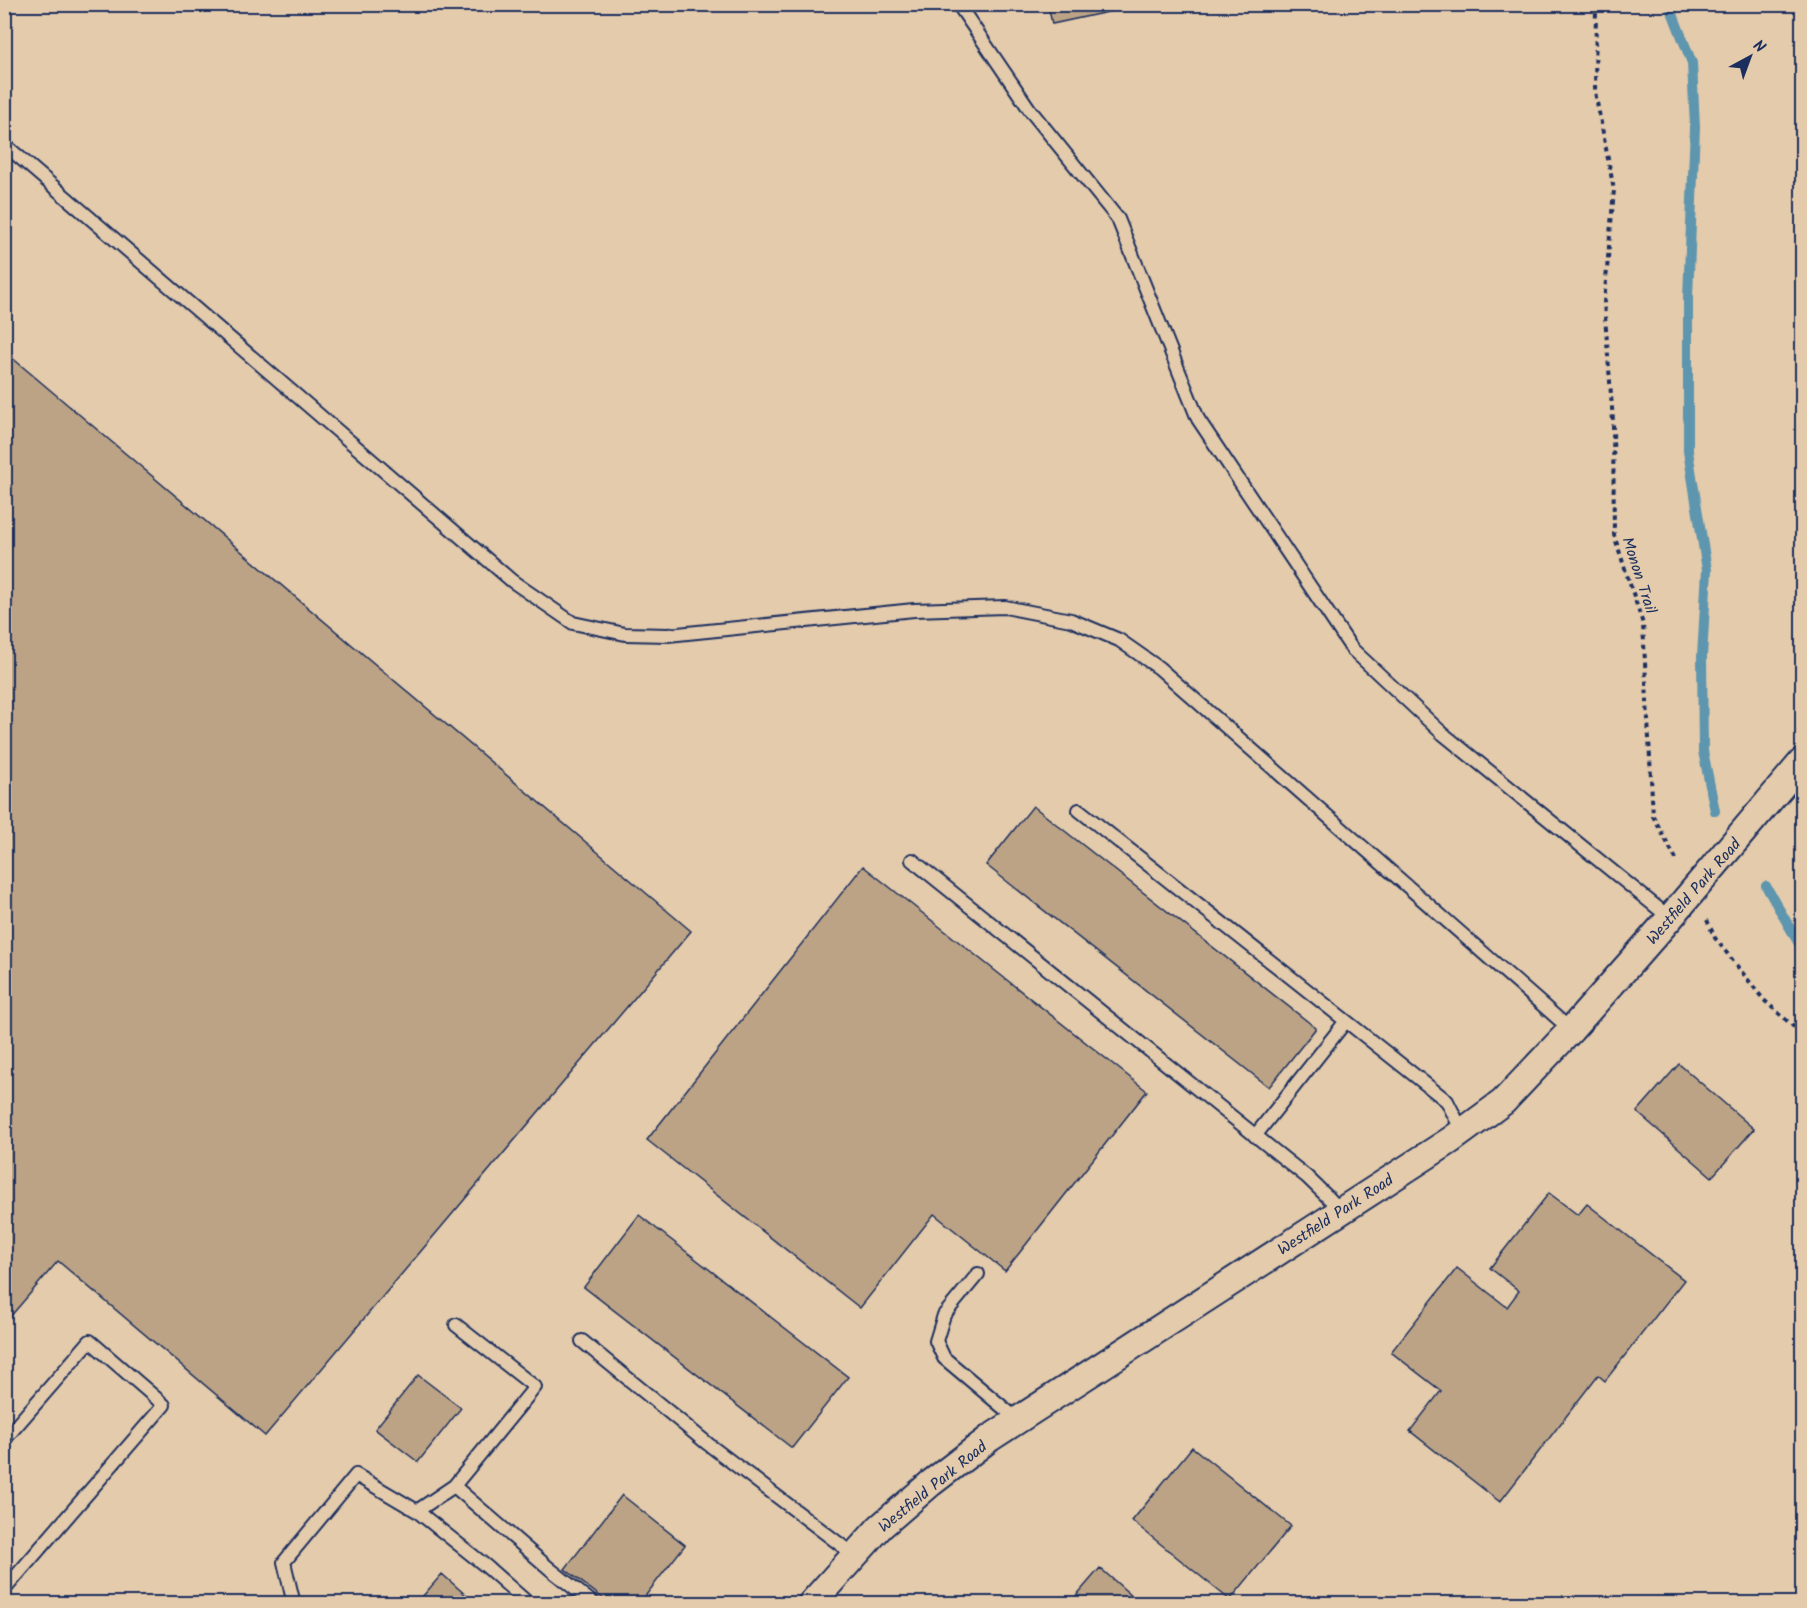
<svg xmlns="http://www.w3.org/2000/svg" width="1807" height="1608" font-family="Kalam,sans-serif">
	<style>
		.lines { fill: none; stroke-linecap: round; stroke-linejoin: round }
		.stream { stroke: #5d96ae; stroke-width: 10 }
		.building { fill: #bca385; stroke: #1b2f5e; stroke-width: 1.5 }
		.lane-casing { stroke: #1b2f5e; stroke-width: 16 }
		.street-casing { stroke: #1b2f5e; stroke-width: 30 }
		.path { stroke: #1b2f5e; stroke-width: 4; stroke-dasharray: 4.5 4.5; stroke-linecap: butt }
		.lane { stroke: #e4cbac; stroke-width: 12 }
		.street { stroke: #e4cbac; stroke-width: 26 }
		.labels { text-anchor: middle; stroke-width: 4.5; stroke-linejoin: round; paint-order: stroke }
		.street-label { font-size: 16px; fill: #1b2f5e; stroke: #e4cbac }
	</style>
	<rect width="100%" height="100%" fill="#e4cbac"/>
	<filter id="ink" filterUnits="userSpaceOnUse"><feTurbulence type="fractalNoise" baseFrequency=".0167" numOctaves="2"/><feDisplacementMap in="SourceGraphic" scale="12" xChannelSelector="R" yChannelSelector="G"/><feConvolveMatrix kernelMatrix="1 2 1 2 8 2 1 2 1" color-interpolation-filters="sRGB"/></filter>
	<g filter="url(#ink)">
		<g class="lines">
			<path class="stream" d="M1669,4l23,59 3,64 -7,170v154l19,119 -5,87 1,94 12,60
				M1766,886l36,63"/>
		</g>
		<path class="building" d="M1048,4h97l-93,20z
			M4,351l687,580 -426,505 -207,-175 -54,63z
			M1033,806l283,222 -47,59 -283,-222z
			M863,866l284,225 -142,180 -71,-57 -74,94 -213,-168z
			M1679,1064l75,65 -42,48 -75,-65z
			M1549,1193l29,22 9,-11 97,76 -79,101 -7,-6 -98,127 -90,-71 31,-40 -50,-39 66,-84 50,39 12,-16 -29,-23z
			M639,1215l209,162 -56,71 -208,-161z
			M418,1375l43,33 -43,54 -43,-33z
			M1192,1447l99,79 -61,74 -98,-79z
			M622,1495l63,50 -46,59h-29l-45,-35z
			M1100,1568l41,36h-72z
			M442,1574l34,30h-60z"/>
		<g class="lines">
			<defs>
				<path id="lane" d="M958,4l72,106 88,109 80,200 154,230 90,84 228,185
					M4,144l508,437 61,42 52,11 43,1 246,-25 91,-3 66,13 48,20 40,28 412,362
					M1079,810l267,211 -91,115
					M912,860l395,317 34,33
					M1346,1021l101,80 15,30
					M978,1274l-34,41 -8,26 8,17 74,62
					M582,1341l126,103 146,111
					M4,1440l86,-99 74,64 -160,185
					M454,1486l81,-99 -79,-62
					M417,1511l37,-25 96,83 44,35
					M294,1604l-10,-42 72,-87 61,36 70,56 42,37"/>
				<path id="street" d="M811,1604l69,-77 51,-44 59,-45 461,-298 52,-38 68,-72 99,-112 132,-156"/>
			</defs>
			<use href="#lane" class="lane-casing"/>
			<use href="#street" class="street-casing"/>
			<path class="path" d="M1596,4l-1,88 19,98 -10,113 9,118 1,114 29,89 10,192 25,47
				M1707,920l8,18 49,62 38,34"/>
			<use href="#lane" class="lane"/>
			<use href="#street" class="street"/>
		</g>
	</g>
	<g class="labels">
		<g class="street-label">
			<text transform="translate(1640 575) rotate(72)" y="6">Monon Trail</text>
			<text transform="translate(1693 891) rotate(-49)" y="6">Westfield Park Road</text>
			<text transform="translate(1335 1214) rotate(-33)" y="6">Westfield Park Road</text>
			<text transform="translate(932 1486) rotate(-39)" y="6">Westfield Park Road</text>
		</g>
	</g>
	<rect width="1807" height="1608" fill="none" stroke="#e4cbac" stroke-width="24"/>
	<rect x="12" y="12" width="1783" height="1584" fill="none" stroke="#1b2f5e" stroke-width="2" filter="url(#ink)"/>
	<g transform="translate(1750 57) rotate(41)" stroke="#e4cbac" stroke-width="4.5" paint-order="stroke">
	<path d="M0-4.5L10 22L0 15L-10 22Z" fill="#1b2f5e"/>
	<text y="-9" font-size="16" font-weight="bold" text-anchor="middle" fill="#1b2f5e">N</text>
	</g>
</svg>
